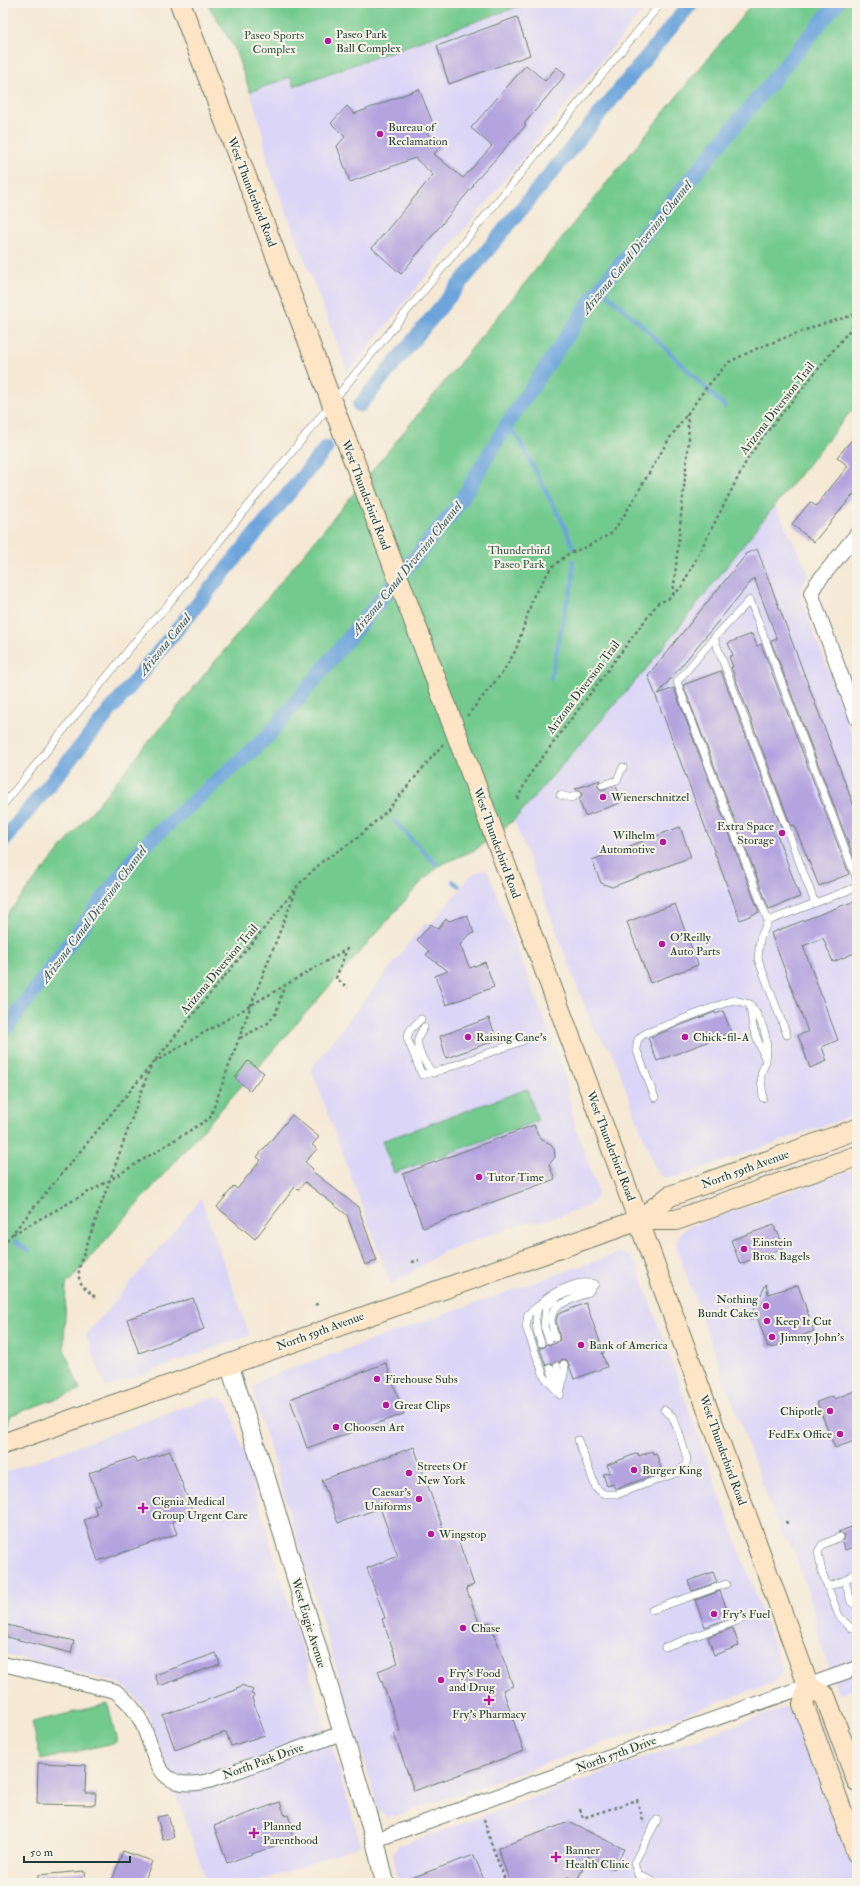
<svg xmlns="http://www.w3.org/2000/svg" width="860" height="1886" font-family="'IM FELL Double Pica',serif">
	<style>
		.built { fill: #dbd6f7 }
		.green { fill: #73ca8f; stroke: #498462 }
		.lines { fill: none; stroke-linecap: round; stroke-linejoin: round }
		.stream { stroke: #6ca4db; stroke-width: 4 }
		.canal { stroke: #6ca4db; stroke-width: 15 }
		.building { fill: #b3a4df }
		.service-casing { stroke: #6a796c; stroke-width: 8 }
		.minor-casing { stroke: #6a796c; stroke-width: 16 }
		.tertiary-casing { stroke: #6a796c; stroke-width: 20 }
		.secondary-casing { stroke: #6a796c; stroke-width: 22 }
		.path { stroke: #6a796c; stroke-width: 2.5; stroke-dasharray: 3 3; stroke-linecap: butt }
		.service { stroke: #fff; stroke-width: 7 }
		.minor { stroke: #fff; stroke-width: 14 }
		.tertiary { stroke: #fff; stroke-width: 18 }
		.secondary { stroke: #fde5c5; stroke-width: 20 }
		.secondary-bridge-casing { stroke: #6a796c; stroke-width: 22; stroke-linecap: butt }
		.secondary-bridge { stroke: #fde5c5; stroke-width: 20 }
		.poi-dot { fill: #b5179e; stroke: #f7f3e8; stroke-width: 1.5 }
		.labels { text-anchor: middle; stroke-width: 4; stroke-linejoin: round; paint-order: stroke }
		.poi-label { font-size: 12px; fill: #1f3d34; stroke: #f7f3e8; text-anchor: start }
		.park-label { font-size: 12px; fill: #305946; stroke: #f7f3e8 }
		.street-label { font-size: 12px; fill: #1f3d34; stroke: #f7f3e8 }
		.water-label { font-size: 13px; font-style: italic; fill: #365c66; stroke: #f7f3e8 }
	</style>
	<rect width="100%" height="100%" fill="#f7f3e8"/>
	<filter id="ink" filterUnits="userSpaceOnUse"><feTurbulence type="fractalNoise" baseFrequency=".025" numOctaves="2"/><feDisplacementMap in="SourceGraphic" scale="8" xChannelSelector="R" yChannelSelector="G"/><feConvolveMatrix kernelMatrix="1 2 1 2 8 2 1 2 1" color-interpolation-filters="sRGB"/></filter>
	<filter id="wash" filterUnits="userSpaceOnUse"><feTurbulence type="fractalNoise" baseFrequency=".012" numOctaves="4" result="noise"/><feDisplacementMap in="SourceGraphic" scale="16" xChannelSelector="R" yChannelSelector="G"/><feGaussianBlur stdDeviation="0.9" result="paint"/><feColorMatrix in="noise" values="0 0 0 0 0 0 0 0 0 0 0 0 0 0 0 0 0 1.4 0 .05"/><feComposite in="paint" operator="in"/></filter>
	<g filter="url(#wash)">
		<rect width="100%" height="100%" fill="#f5e9d5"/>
		<path class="built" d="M528,3h6l2,4 12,-4h101l-301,369 -79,-205 -7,-37 -12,-38 40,-15 4,9z
			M775,505l34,68 -8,15v10l56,150v366l-179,63 -12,1 -6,-3 -6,-9 -42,-114 -19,-24 -79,-208 132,-151z
			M487,869l77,203 11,54 23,65 -2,8 -6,6 -46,16 -18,1 -83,30 -52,33 -80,-217 113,-144h7l41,-50z
			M857,1168v519l-19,7 -17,-49 -11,-47 -17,-49 -13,-16 -103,-284 -1,-7 6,-11 6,-4z
			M201,1199l49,136 -145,53 -19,-53z
			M622,1253l9,4 6,9 143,397 2,9 -6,10 -380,134 -9,1 -8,-7 -124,-411 -1,-12 8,-8 353,-125z
			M217,1397l5,2 7,6 132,440 -106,38h-48l-60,-171 -16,-20 -17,-10 -111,-28v-181l207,-75z
			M786,1707l8,2 4,3 59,163v8h-459l-5,-30 5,-7z"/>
		<path class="green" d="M207,3h321l-234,83 -4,-9 -40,15 -16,-45z
			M753,3h104v401l-82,101 -129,164 -132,151 -39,30 -33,14 -18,15 -358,406 -2,64 16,41 -69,25 -8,25v-521l346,-420z
			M527,1089l11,32 -144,52 -12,-32z
			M108,1704l9,38 -76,18 -9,-38z"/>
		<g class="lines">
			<path class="stream" d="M600,288l46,41 79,78
				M507,424l11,14 48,91 7,19
				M551,678l14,-68 8,-28v-21
				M394,821l42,43
				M453,881l6,5
				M15,1241l14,10"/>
			<path class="canal" d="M360,405l331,-402
				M3,841l323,-393
				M3,1032l139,-185 125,-110 190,-230 50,-83 93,-136 237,-285"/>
		</g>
		<g id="blocks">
			<path class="building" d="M517,17l13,38 -81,29 -12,-38z
				M526,65l19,16 12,-14 9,7 -42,50 2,1 -53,59 1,1 -73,89 -29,-26 61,-73 -18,-17 -65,24 -13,-36 8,-9 -14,-14 16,-17 7,8 65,-25 15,37 -7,7 14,13 -7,8 29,24 29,-32 -21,-18z
				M857,434v56l-43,52 -22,-18 18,-22 6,4 32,-40 -11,-9z
				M757,549l100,265v52l-86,-225 6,-2 -23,-61 -96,116 16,-6 85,224 -19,8 -92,-245 97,-119v-2z
				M752,634l5,12 4,-2 88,230 -30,12 -25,-61 -3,1 -60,-159h2l-4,-10 4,-2 -5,-12z
				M721,671l61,159 -6,2 24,65 -31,12 -86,-224z
				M600,780l-3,6 4,4 15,-4 6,16 -37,14 -6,-16 2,-3 1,-4 -7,-4z
				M680,827l11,30 -79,30 -11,-4 -9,-23z
				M857,900v52l-24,10 -10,-24 -20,8 35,94 -16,7 5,14 -17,7 -12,-33 10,-3 -37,-99z
				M675,904l23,61 -48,18 -23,-61z
				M467,915l7,18 -6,2 -8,10 8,19 2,4 15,-6 9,25 -48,18 -11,-29 13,-5 -22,-16 3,-4 -12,-11 14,-16 7,5 8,-10 3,2z
				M723,1011l8,20 -8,4v1l-66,25 -9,-23 67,-26 1,2z
				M489,1018l8,22 -51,18 -6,-22z
				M248,1061l16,12 -14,18 -15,-13z
				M292,1115l27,22 -7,8 5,4 -12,13 8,7 -1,2 46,36 19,54 -12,4 -18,-50 -42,-33 -7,8 -3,-3 -40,52 -38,-32 17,-21 3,3 24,-29 -4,-3z
				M534,1125l6,14 11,5 3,4 1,9 -6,8 6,14 -132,49 -20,-54z
				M774,1225l2,7h2l6,16 -44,16 -9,-24z
				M766,1284l2,10 30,-9 16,46 -43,17 -1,-2 -2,1 -11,-30 -8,3z
				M193,1298l11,31 -65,24 -12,-34z
				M586,1303l18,50h-2l5,14 -33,12 -7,-19 -5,-1 -2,3 -12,2 -2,2 -7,-19 4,1 3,-4 4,1 7,-2 3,-3 -4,-19 2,-7z
				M386,1363l18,51 -97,34 -17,-49z
				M857,1390v50l-22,8 -18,-46 16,-6 1,3z
				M414,1447l32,90 10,-3 18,51 -8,3 14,37 10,-3 23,64 -10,4 21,61 -110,40 -20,-57 6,-3 -22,-60 20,-8 -16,-44 3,-1 -18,-50 31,-12 -18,-48 -42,15 -16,-43z
				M170,1451l22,59 -8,3 1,4 -13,4 5,13 -79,27 -14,-41 13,-5 -3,-9 6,-3 -11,-30 45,-16 3,6z
				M652,1451l1,3 3,-1 5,15 -2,1 1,4 -45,16 -2,-5 -6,2 -4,-12 7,-2 -3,-7 31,-12 1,3z
				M857,1525v21l-12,4 -3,-8 2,-2 1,-5 -7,-3z
				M713,1572l4,10 -25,9 -4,-10z
				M720,1591l10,27 -25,9 -10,-27z
				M3,1624l71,17 -3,12 -68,-17z
				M733,1628l6,18 -25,9 -6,-18z
				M216,1653l4,11 -61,22 -4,-11z
				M242,1685l11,5 -2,4 3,1 -2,3 13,37 -34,11 -5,-14 -51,18 -12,-35 73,-25 1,-3 3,1z
				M38,1763l48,2 -1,28h11l-1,12 -58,-1z
				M280,1802l5,14 3,-1 4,11 -3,1 5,12 -67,24 -13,-37z
				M168,1815l6,22 -11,3 -6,-23z
				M569,1822l55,27 -10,20 -26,-13 -11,25 -9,-4 -17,6h-41l-12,-35z
				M123,1851l29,10 -8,22h-33z
				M474,1855l10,25 -8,3h-76v-1z
				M85,1871l1,11 -48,1v-8z"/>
		</g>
	</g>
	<g filter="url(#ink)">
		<use href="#blocks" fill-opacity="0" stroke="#6a796c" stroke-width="1"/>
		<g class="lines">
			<defs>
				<path id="service" d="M714,638l101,265
					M602,785l15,-5 6,-13
					M560,795l11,3 6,-3
					M3,805l144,-178 20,-21 184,-227 310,-376
					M857,880l-107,-280 -36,38 -37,44 91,239 89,-34
					M768,921l-8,18 -2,20 29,76
					M750,1006l3,22 13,33
					M421,1019l-11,11 -3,8 15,37 19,-5 84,-30
					M424,1027c-2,4 -5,8 -6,12 -2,11 8,27 16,34
					M655,1098l-18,-47c-1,-9 0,-13 9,-18l87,-33 17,4c12,16 20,34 16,55 0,6 -5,11 -5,17 0,7 2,15 2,22
					M538,1306l-10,8 -2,13 18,49 16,19
					M555,1338l-4,-17 2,-10 6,-6 30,-13 6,-8
					M549,1340l-5,-14 2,-19 13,-11 36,-12
					M541,1343c-11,-29 -5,-44 24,-55 13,-5 17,-7 30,-4
					M557,1366l3,16
					M550,1368l8,21
					M560,1395l5,-27 -1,-4
					M578,1440l18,48 8,6h14l61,-22 7,-8 1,-5 -8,-27 -7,-16 -8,-6
					M840,1537l-18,8 -4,7 4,20 17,44 12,12h6
					M857,1572l-12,8 6,22 6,4
					M828,1587l17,-7
					M652,1610l74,-26
					M665,1647l75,-27
					M657,1820l-23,43 4,12 19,8"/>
				<path id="minor" d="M857,534l-41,50 -5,9 46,126
					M3,1664l112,27c11,8 19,17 26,30 17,36 13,73 68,60l133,-48
					M375,1840l482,-172"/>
				<path id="tertiary" d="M229,1364l37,114 109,362 10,43"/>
				<path id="secondary" d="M180,3l190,500
					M489,821l138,368 174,476 7,21 -5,18 54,149
					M639,1220h37l181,-64
					M3,1444l636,-224 31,-24 187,-67
					M808,1686l17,10 32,85"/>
			</defs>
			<use href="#service" class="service-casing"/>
			<use href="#minor" class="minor-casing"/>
			<use href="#tertiary" class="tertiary-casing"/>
			<use href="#secondary" class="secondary-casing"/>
			<path class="path" d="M673,595l16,-157 -2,-24
				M467,716l35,-43 14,-23 18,-55 17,-27 17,-14 18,-7 26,-14 13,-19 44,-75 37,-51 13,-15 10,-11 29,-14 61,-23 38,-11
				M517,799l13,-25 128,-171 10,-4 13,-11 67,-130 14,-20 95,-117
				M240,1038l27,-14 9,-11 8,-26
				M154,1062l193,-113 -11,29 12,10
				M13,1234l97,-54 100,-62 41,-113 46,-117
				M3,1245l277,-336 19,-25 25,-24 31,-20 32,-29 56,-67
				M412,1262l7,-2
				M95,1297c-16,-14 -19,-15 -14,-36l70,-196
				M315,1305l4,-2
				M786,1521l2,5
				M580,1809l3,9 54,-18 7,23
				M484,1819l6,21 16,43"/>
			<use href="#service" class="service"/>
			<use href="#minor" class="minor"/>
			<use href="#tertiary" class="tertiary"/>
			<use href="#secondary" class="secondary"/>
			<defs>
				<path id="secondary-bridge" d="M370,503l119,318"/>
			</defs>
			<use href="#secondary-bridge" class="secondary-bridge-casing"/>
			<use href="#secondary-bridge" class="secondary-bridge"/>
		</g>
	</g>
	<g class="poi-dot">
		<circle cx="328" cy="41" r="4"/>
		<circle cx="380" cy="134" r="4"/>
		<circle cx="603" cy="797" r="4"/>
		<circle cx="782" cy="833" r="4"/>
		<circle cx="663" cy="842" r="4"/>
		<circle cx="662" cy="944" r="4"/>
		<circle cx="468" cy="1037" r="4"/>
		<circle cx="685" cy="1037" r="4"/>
		<circle cx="479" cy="1177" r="4"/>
		<circle cx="744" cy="1249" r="4"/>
		<circle cx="766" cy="1306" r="4"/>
		<circle cx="767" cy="1321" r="4"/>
		<circle cx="772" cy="1337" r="4"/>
		<circle cx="581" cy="1345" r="4"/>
		<circle cx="377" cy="1379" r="4"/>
		<circle cx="386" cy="1405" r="4"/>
		<circle cx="830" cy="1411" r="4"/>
		<circle cx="336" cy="1427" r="4"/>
		<circle cx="840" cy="1434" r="4"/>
		<circle cx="634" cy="1470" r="4"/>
		<circle cx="409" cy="1473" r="4"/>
		<circle cx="419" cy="1499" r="4"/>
		<path d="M141 1502h4v4h4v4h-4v4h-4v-4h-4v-4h4z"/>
		<circle cx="431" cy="1534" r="4"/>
		<circle cx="714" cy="1614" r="4"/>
		<circle cx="463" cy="1628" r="4"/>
		<circle cx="441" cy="1680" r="4"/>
		<path d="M487 1694h4v4h4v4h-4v4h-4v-4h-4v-4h4z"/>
		<path d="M252 1827h4v4h4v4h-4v4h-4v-4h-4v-4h4z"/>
		<path d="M554 1851h4v4h4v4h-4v4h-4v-4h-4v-4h4z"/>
	</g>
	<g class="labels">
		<g class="poi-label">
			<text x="336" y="38">Paseo Park<tspan x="336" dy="14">Ball Complex</tspan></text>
			<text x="388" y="131">Bureau of<tspan x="388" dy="14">Reclamation</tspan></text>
			<text x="611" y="801">Wienerschnitzel</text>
			<text x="774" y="830" text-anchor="end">Extra Space<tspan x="774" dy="14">Storage</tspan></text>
			<text x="655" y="839" text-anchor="end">Wilhelm<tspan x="655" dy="14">Automotive</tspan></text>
			<text x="670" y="941">O'Reilly<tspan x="670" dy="14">Auto Parts</tspan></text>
			<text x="476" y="1041">Raising Cane's</text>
			<text x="693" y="1041">Chick-fil-A</text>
			<text x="487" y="1181">Tutor Time</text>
			<text x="752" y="1246">Einstein<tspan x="752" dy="14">Bros. Bagels</tspan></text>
			<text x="758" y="1303" text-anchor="end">Nothing<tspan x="758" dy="14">Bundt Cakes</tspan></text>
			<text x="775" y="1325">Keep It Cut</text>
			<text x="780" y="1341">Jimmy John's</text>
			<text x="589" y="1349">Bank of America</text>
			<text x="385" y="1383">Firehouse Subs</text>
			<text x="394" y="1409">Great Clips</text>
			<text x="822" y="1415" text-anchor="end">Chipotle</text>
			<text x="344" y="1431">Choosen Art</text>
			<text x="832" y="1438" text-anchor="end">FedEx Office</text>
			<text x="417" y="1470">Streets Of<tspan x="417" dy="14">New York</tspan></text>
			<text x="642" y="1474">Burger King</text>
			<text x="411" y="1496" text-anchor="end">Caesar's<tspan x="411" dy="14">Uniforms</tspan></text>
			<text x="152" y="1505">Cignia Medical<tspan x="152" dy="14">Group Urgent Care</tspan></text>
			<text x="439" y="1538">Wingstop</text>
			<text x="722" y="1618">Fry's Fuel</text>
			<text x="471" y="1632">Chase</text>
			<text x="449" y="1677">Fry's Food<tspan x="449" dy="14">and Drug</tspan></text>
			<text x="489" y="1718" text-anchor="middle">Fry's Pharmacy</text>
			<text x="263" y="1830">Planned<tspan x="263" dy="14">Parenthood</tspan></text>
			<text x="565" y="1854">Banner<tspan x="565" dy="14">Health Clinic</tspan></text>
		</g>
		<g class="park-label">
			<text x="274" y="39">Paseo Sports<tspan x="274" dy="14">Complex</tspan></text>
			<text x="519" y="554">Thunderbird<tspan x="519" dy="14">Paseo Park</tspan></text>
		</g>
		<g class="street-label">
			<text transform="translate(252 192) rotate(69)" y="4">West Thunderbird Road</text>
			<text transform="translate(777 408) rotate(-52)" y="4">Arizona Diversion Trail</text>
			<text transform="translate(366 495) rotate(69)" y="4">West Thunderbird Road</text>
			<text transform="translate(583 687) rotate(-53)" y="4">Arizona Diversion Trail</text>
			<text transform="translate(497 843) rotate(70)" y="4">West Thunderbird Road</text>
			<text transform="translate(219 969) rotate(-50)" y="4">Arizona Diversion Trail</text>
			<text transform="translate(611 1146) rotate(69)" y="4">West Thunderbird Road</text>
			<text transform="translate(745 1169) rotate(-20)" y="4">North 59th Avenue</text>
			<text transform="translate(320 1331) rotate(-20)" y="4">North 59th Avenue</text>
			<text transform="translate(723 1450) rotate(70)" y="4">West Thunderbird Road</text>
			<text transform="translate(309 1623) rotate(73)" y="4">West Eugie Avenue</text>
			<text transform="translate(616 1754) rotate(-20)" y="4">North 57th Drive</text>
			<text transform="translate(263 1761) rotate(-20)" y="4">North Park Drive</text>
		</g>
		<g class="water-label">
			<text transform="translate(636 247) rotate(-51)" y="5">Arizona Canal Diversion Channel</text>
			<text transform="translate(406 568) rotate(-51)" y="5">Arizona Canal Diversion Channel</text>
			<text transform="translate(164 644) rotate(-51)" y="5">Arizona Canal</text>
			<text transform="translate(93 914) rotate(-53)" y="5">Arizona Canal Diversion Channel</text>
		</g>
	</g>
	<rect width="860" height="1886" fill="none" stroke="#f7f3e8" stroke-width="16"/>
	<path d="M24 1856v6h106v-6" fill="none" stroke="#1f3d34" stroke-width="2"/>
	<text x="30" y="1856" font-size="12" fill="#1f3d34" stroke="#f7f3e8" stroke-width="3" paint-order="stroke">50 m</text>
</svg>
